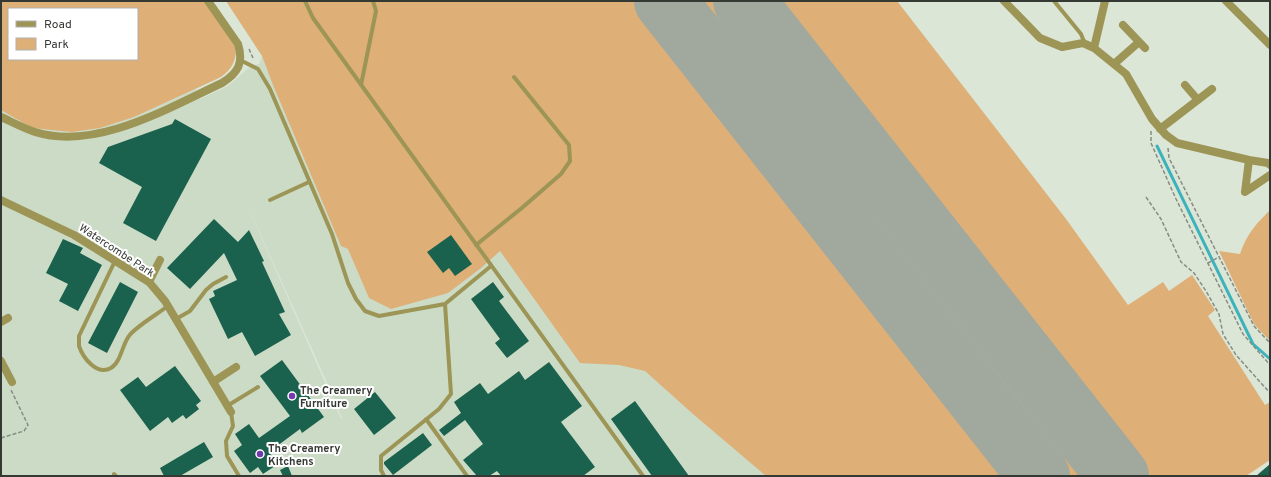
<svg xmlns="http://www.w3.org/2000/svg" width="1271" height="477" font-family="Overpass,sans-serif">
	<style>
		.built { fill: #ccdbc6; fill-rule: evenodd }
		.green { fill: #deaf77; fill-rule: evenodd }
		.lines { fill: none; stroke-linecap: round; stroke-linejoin: round }
		.stream { stroke: #3cb3bc; stroke-width: 3 }
		.runway { stroke: #a1a99e; stroke-width: 62 }
		.building { fill: #1b624e }
		.path { stroke: #868d83; stroke-width: 1.5; stroke-dasharray: 4 2; stroke-linecap: butt }
		.lane { stroke: #9c9556; stroke-width: 4 }
		.street { stroke: #9c9556; stroke-width: 8 }
		.poi-dot { fill: #733ab0; stroke: #fff; stroke-width: 1.5 }
		.labels { text-anchor: middle; stroke-width: 4; stroke-linejoin: round; paint-order: stroke }
		.street-label { font-size: 11px; fill: #353934; stroke: #fff }
		.poi-label { font-size: 11px; font-weight: bold; fill: #353934; stroke: #fff; text-anchor: start }
	</style>
	<rect width="100%" height="100%" fill="#dce6d7"/>
	<path class="built" d="M1,1h196l20,78 -21,10 4,10 28,-13 23,-20 8,-2 3,-8 -36,-55h671l169,218 173,257h-1238zM9,9h128v50h-128zM242,193l91,203 9,23h-1z"/>
	<path class="green" d="M1,1h205l30,47c0,13 -4,21 -15,29l-87,40 -34,11 -28,4 -40,-4 -31,-18zM9,9h128v50h-128z
		M226,1h671l169,218 62,86 35,-23 6,9 23,-16 23,35 -7,6 57,89 5,-3v58l-24,16h-480l-73,-62 -48,-43 -26,-6 -39,-2 -80,-112 -19,17 -33,25 -57,16 -22,-11 -21,-49 -7,-3 -68,-161 -11,-29z
		M1270,210v131l-16,-17 -35,-73 21,3c7,-20 15,-29 30,-44z"/>
	<g class="lines">
		<path class="stream" d="M1157,146l96,198 17,15"/>
		<path class="runway" d="M665,1l374,475
			M744,1l374,475"/>
	</g>
	<path class="building" d="M175,119l36,20 -55,102 -33,-18 19,-36 -43,-24 9,-16 64,-23z
		M214,219l24,23 11,-12 15,31 -2,1 23,50 -6,2 12,21 -36,21 -13,-24 -14,7 -19,-40 6,-3 -2,-5 24,-11 -13,-27 -34,36 -23,-21z
		M451,235l21,29 -17,12 -6,-8 -6,5 -16,-21z
		M63,239l20,9 -3,5 22,12 -24,46 -19,-10 9,-17 -22,-11z
		M120,282l18,10 -31,61 -19,-10z
		M493,282l11,15 -5,4 30,40 -22,17 -12,-15 5,-4 -29,-40z
		M282,360l42,57 -22,16 -2,-4 -31,23 9,12 -15,10 -5,-7 -8,6 -16,-22 8,-6 -7,-11 14,-10 10,14 31,-22 -30,-40z
		M549,362l33,44 -21,16 34,45 -12,9h-82l-4,-5 -8,5h-12l-14,-16 20,-16 -18,-24 -21,16 -5,-6 22,-17 -7,-11 26,-19 8,11 31,-23 6,9z
		M175,366l26,35 -5,4 3,4 -13,10 -3,-4 -11,8 -4,-6 -18,14 -30,-41 18,-13 8,10z
		M375,392l21,26 -22,17 -20,-26z
		M635,401l54,75h-37l-41,-57z
		M423,433l9,12 -39,30 -9,-11v-2z
		M204,442l9,15 -33,19h-16l-4,-8z
		M1270,464v12h-14z
		M288,466l4,10h-9l-3,-6z"/>
	<g class="lines">
		<path class="path" d="M249,49l4,9
			M1151,131v12l25,56 67,135 27,31
			M1168,148l1,10 85,168 16,17
			M1146,197l15,22 20,43 13,11 12,18 13,23 4,20 13,21 34,38
			M1208,263l11,-6
			M1,438l23,-7 4,-6 -17,-35"/>
		<path class="lane" d="M305,1l8,17 330,458
			M1054,1l27,33 4,10
			M240,60l18,9 12,20 62,145 16,49 8,16 9,12 14,5 66,-12 46,-38
			M361,85l15,-74 -3,-10
			M270,200l39,-18
			M476,245l47,-38 38,-33 9,-13 -1,-16 -55,-68
			M115,261l-36,75c0,3 0,7 0,10 4,12 18,30 32,22 10,-6 11,-23 18,-32 6,-9 30,-23 39,-30
			M176,319l14,-8 16,-21 7,-6 13,-7
			M227,406l31,-19
			M231,412l2,14 -7,15 1,15 12,20
			M426,419l41,57
			M114,474l2,2
			M384,476l-3,-6v-14l58,-47 12,-15 -6,-90"/>
		<path class="street" d="M1004,1l36,37 22,9 21,-4 11,5 32,26 26,45 14,16 11,8 72,17 19,3 2,2
			M1226,1l44,44
			M1123,25l22,23
			M1094,48l11,-47
			M1114,64l25,-22
			M1185,85l13,15
			M1,117c11,5 22,11 34,15 61,19 133,-24 187,-49 16,-10 22,-20 16,-39l-30,-43
			M1160,129l52,-40
			M1249,160l-4,32 25,-17
			M1,200l73,35 75,47 16,19 66,111
			M149,282l11,-22
			M1,322l7,-4
			M1,361l11,21
			M213,382l23,-15"/>
	</g>
	<g class="poi-dot">
		<circle cx="292" cy="396" r="4"/>
		<circle cx="260" cy="454" r="4"/>
	</g>
	<g class="labels">
		<g class="street-label">
			<text transform="translate(117 250) rotate(33)" y="4">Watercombe Park</text>
		</g>
		<g class="poi-label">
			<text x="300" y="394">The Creamery<tspan x="300" dy="13">Furniture</tspan></text>
			<text x="268" y="452">The Creamery<tspan x="268" dy="13">Kitchens</tspan></text>
		</g>
	</g>
	<rect width="1271" height="477" fill="none" stroke="#353934" stroke-width="4"/>
	<rect x="8" y="8" width="130" height="52" fill="#ffffff" stroke="#aeb0ae"/>
	<rect x="16" y="21" width="20" height="6" fill="#9c9556" stroke="#aeb0ae"/>
	<text x="44" y="28" font-size="12" fill="#353934">Road</text>
	<rect x="16" y="38" width="20" height="12" fill="#deaf77" stroke="#aeb0ae"/>
	<text x="44" y="48" font-size="12" fill="#353934">Park</text>
</svg>
